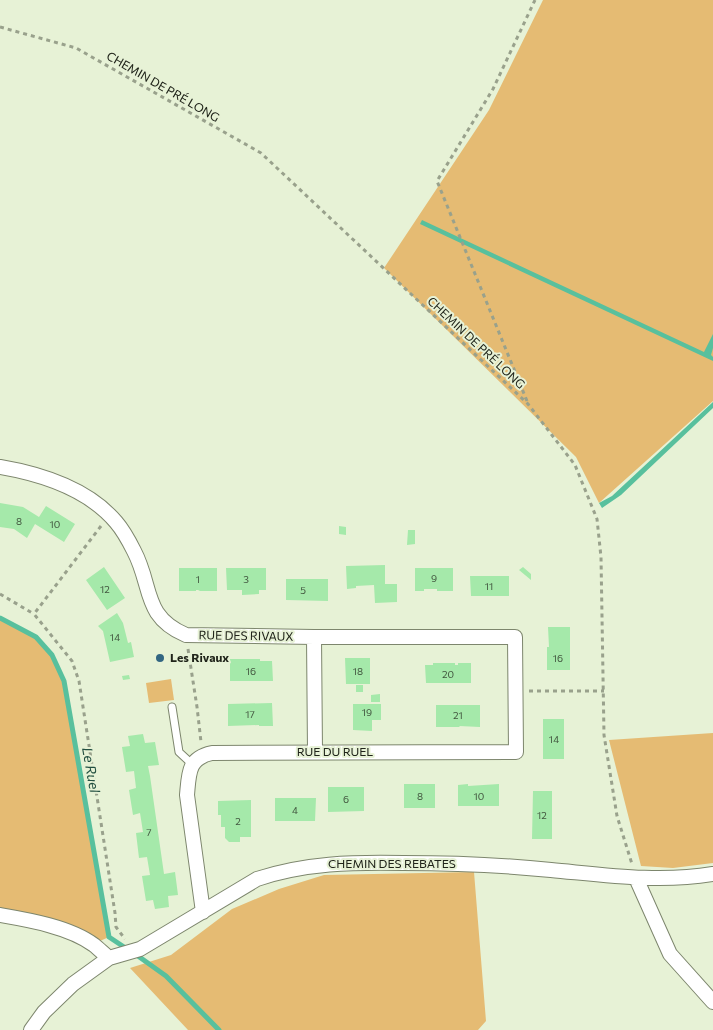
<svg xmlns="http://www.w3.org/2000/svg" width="713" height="1030" font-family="Commissioner,sans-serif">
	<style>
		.green { fill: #e5bb73 }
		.water { fill: #58c09d }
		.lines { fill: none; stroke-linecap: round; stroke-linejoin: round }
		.stream { stroke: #58c09d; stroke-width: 5 }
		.building { fill: #a5e9aa }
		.service-casing { stroke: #7d866d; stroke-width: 9 }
		.minor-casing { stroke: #7d866d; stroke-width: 16 }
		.path { stroke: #99a18c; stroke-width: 3; stroke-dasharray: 4 4; stroke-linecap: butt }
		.service { stroke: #fff; stroke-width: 7 }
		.minor { stroke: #fff; stroke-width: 14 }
		.poi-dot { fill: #326682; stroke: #e7f2d6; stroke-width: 2 }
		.labels { text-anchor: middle; stroke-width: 4; stroke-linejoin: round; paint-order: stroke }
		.number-label { font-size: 10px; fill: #41553e }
		.street-label { font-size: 12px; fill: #20241a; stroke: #e7f2d6 }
		.poi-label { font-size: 12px; font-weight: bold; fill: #20241a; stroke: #e7f2d6; text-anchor: start }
		.water-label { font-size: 14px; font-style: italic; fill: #235041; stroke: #e7f2d6 }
	</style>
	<rect width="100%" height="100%" fill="#e7f2d6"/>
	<path class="green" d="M543,0h170v401l-114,102 -23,-46 -192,-189 105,-158z
		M0,618l36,19 16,18 12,26 45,256 -16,7 -93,-29z
		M171,679l3,21 -25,3 -3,-20z
		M713,733v130l-40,5 -32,-2 -32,-126z
		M474,872l12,149 -8,9h-290l-58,-62 41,-13 61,-46 47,-20 45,-14z"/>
	<path class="water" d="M422,220l282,132 9,-18v14l-2,7 2,2v4l-293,-137z
		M713,402v6l-92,87 -19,13 -3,-5 13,-7z"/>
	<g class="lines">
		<path class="stream" d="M0,618l36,19 16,18 12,26 45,256 15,10
			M138,956l28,20 53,54"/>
	</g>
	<path class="building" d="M0,503l23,4 16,10 7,-11 29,18 -11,18 -29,-18 -8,14 -13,-9 -14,-2z
		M339,526l7,1v8l-7,-1z
		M408,530h7v14l-8,1z
		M385,565v19h12v18l-22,1 -1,-18 -18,1v2l-9,1 -1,-23z
		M104,567l21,31 -18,12 -21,-30z
		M523,567l8,7v6l-12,-10z
		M179,568h38v23h-17l-2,-1h-2v1h-17z
		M226,568h40v22h-7v4l-17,1v-5h-15z
		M415,568h38v23h-16v-2h-13v2h-9z
		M470,576h39v20h-38z
		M286,579h42v22l-42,-1z
		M117,613l6,10 5,20 3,-1 3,15 -24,5 -7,-31 -5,-5z
		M548,627h22v43h-23v-23h2z
		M161,653l2,9 -5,1 -2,-9z
		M345,658h25v26h-24z
		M230,659h30v2h12l1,20h-43z
		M433,663h22v2h3v-2h13v20h-45l-1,-18h8z
		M129,675l1,4 -7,1 -1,-4z
		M356,685h7v7h-7z
		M380,694v8h-9v-7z
		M272,703l1,23h-14v-1l-31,1v-22z
		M353,704h28v16h-9v11l-19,-1z
		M436,705h44v22l-21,-1 1,1h-24z
		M543,719h21v40h-21z
		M143,734l2,9 10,-1 4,23 -11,1 2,10 14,98 11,-2 3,23 -10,1 1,11 -14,2 -2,-9 -7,1 -4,-25 8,-1 -3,-18 -8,1 -3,-25 7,-1 -3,-19 -7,2 -4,-25 7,-2 -2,-17 -8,1 -4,-25 8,-1 -2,-10z
		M404,784h31v24h-31z
		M468,784v2l31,-2v22h-41v-21z
		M328,787h36v24l-36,1z
		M533,791h19v48h-20z
		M275,798h41l-1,23h-40z
		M251,800v37h-11v5h-11l-4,-4v-11h-4v-12h-3v-14z"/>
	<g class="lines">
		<defs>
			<path id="service" d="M172,707l7,45 13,12"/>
			<path id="minor" d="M0,467c41,7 88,22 116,55 7,8 13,19 18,29 19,36 8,65 52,84l128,2h201l1,115 -304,1c-24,5 -23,20 -25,42l16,117
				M314,637l1,115
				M636,878l34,76 43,48
				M0,915c29,5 70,12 94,30 5,4 10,9 15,13
				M31,1030l13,-18 29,-28 36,-26 31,-9 117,-70c48,-16 96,-17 146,-16 49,0 99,2 148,7 54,5 108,13 162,4"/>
		</defs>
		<use href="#service" class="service-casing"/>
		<use href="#minor" class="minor-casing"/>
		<path class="path" d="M0,27l76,21 185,105 267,251 47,61 22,54 4,38 3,178 13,81 15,48
			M527,401l-90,-220 56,-92 42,-89
			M101,526l-67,88 38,47 7,20 36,232 1,14 9,12
			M0,594l34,20
			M188,649l9,58 4,35
			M529,691h75"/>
		<use href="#service" class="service"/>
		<use href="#minor" class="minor"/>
	</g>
	<circle class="poi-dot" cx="160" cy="658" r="5"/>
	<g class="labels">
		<g class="number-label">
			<text x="19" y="525">8</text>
			<text x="55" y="528">10</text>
			<text x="434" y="582">9</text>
			<text x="198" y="583">1</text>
			<text x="246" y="583">3</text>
			<text x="489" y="590">11</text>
			<text x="105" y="593">12</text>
			<text x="303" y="594">5</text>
			<text x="115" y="641">14</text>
			<text x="558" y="662">16</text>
			<text x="251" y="675">16</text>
			<text x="358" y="675">18</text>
			<text x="448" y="678">20</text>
			<text x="367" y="716">19</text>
			<text x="250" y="718">17</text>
			<text x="458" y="719">21</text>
			<text x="554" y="743">14</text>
			<text x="420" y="800">8</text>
			<text x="479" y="800">10</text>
			<text x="346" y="803">6</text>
			<text x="295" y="814">4</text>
			<text x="542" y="819">12</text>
			<text x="238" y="825">2</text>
			<text x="149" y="836">7</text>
		</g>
		<g class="street-label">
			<text transform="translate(163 87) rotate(30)" y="4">CHEMIN DE PRÉ LONG</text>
			<text transform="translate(476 343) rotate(43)" y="4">CHEMIN DE PRÉ LONG</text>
			<text transform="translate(246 636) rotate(1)" y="4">RUE DES RIVAUX</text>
			<text x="335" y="756">RUE DU RUEL</text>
			<text x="392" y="868">CHEMIN DES REBATES</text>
		</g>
		<g class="poi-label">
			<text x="170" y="662">Les Rivaux</text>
		</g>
		<g class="water-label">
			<text transform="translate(91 770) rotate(80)" y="5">Le Ruel</text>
		</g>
	</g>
</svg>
